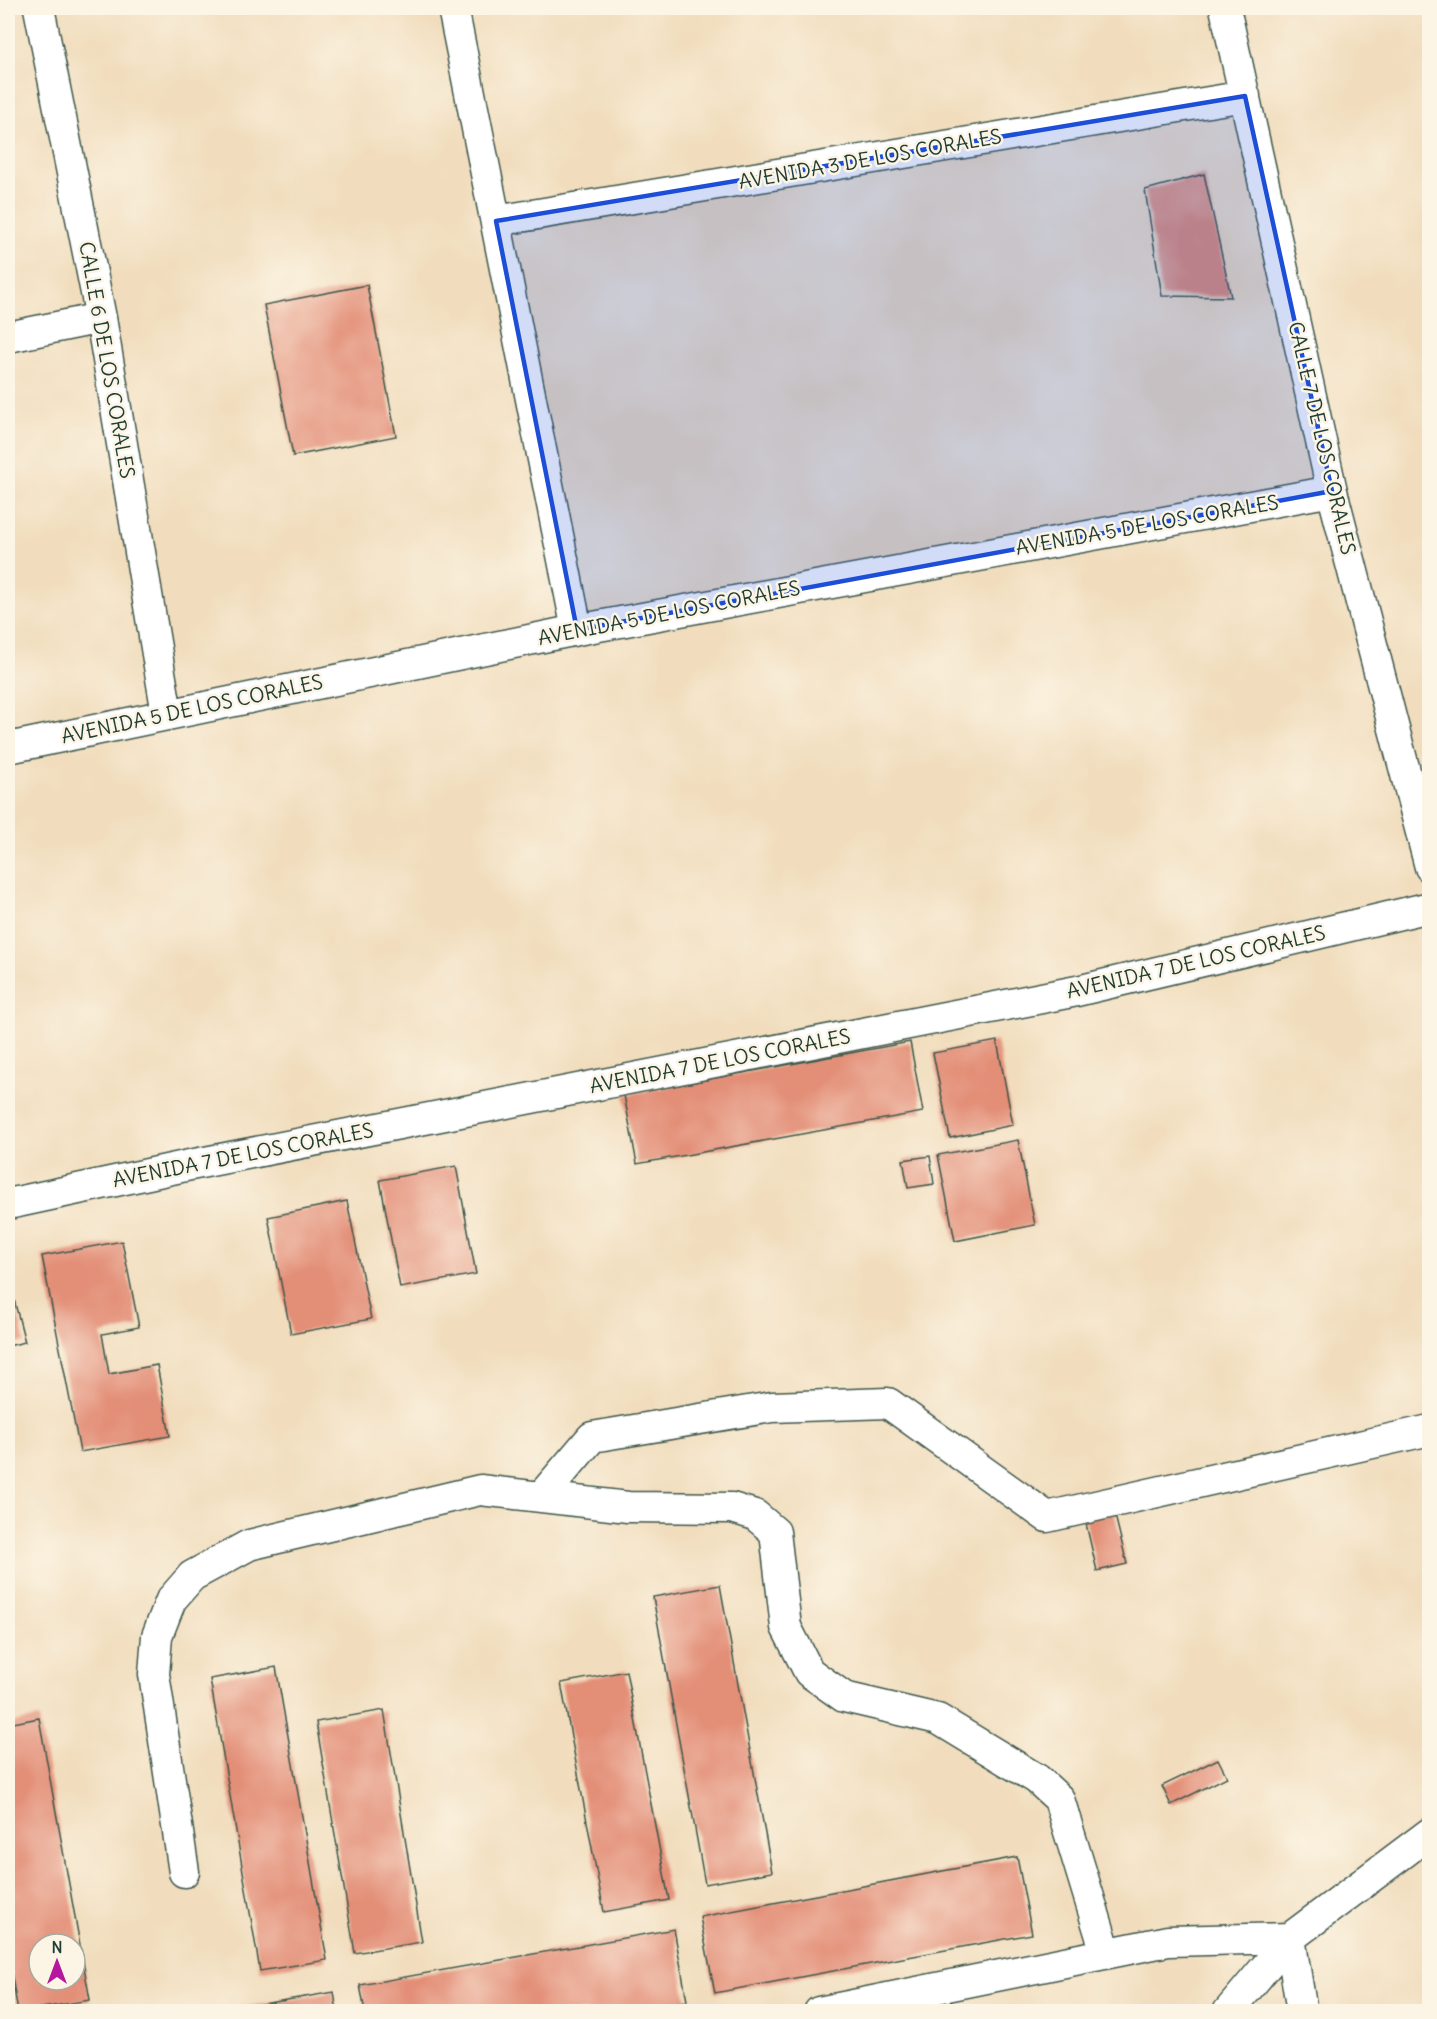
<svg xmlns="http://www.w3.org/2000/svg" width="1437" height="2019" font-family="Delius,sans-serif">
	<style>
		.building { fill: #e38e77; fill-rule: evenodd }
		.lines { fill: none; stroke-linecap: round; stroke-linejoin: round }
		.minor-casing { stroke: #3e5549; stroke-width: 33 }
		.minor { stroke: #fff; stroke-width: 30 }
		.marked { fill: #1d4ed8; fill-opacity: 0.2; stroke: #1d4ed8; stroke-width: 4.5; stroke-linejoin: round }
		.labels { text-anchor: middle; stroke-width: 5; stroke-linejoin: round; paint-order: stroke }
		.street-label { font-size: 20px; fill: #1f3d34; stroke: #fcf5e5 }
	</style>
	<rect width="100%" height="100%" fill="#fcf5e5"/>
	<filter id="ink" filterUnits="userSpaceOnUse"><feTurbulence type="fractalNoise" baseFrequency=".0167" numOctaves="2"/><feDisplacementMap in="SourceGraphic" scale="12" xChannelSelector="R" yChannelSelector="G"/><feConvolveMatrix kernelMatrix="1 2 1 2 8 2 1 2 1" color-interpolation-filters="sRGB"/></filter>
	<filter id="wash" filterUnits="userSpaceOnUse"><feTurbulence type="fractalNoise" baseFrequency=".008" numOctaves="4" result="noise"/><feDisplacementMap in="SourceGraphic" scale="24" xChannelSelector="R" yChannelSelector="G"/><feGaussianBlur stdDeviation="1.35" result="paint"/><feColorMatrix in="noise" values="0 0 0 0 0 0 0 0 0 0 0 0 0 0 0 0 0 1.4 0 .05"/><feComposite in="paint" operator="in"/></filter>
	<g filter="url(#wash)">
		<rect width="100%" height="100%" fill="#f1ddbd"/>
		<g id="blocks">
			<path class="building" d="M1204,174l27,123 -69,-1 -17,-106z
				M367,285l29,151 -103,20 -29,-151z
				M997,1041l16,84 -63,13 -17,-85z
				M910,1042l13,70 -286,52 -13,-69z
				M1018,1140l17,85 -80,16 -17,-86z
				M930,1156l4,28 -26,4 -5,-28z
				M456,1166l20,108 -76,14 -20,-108z
				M347,1201l24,118 -80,15 -23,-117z
				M122,1241l17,86 -37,7 7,40 48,-9 13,71 -90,16 -38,-196z
				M11,1288l14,54 -17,4v-57z
				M1113,1507l14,57 -30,7 -13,-56z
				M720,1585l52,287 -67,12 -52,-287z
				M276,1667l51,293 -67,11 -50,-292z
				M626,1671l43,229 -65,12 -43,-229z
				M384,1710l38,232 -67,11 -39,-231z
				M39,1718l51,282 -72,12 -10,-59v-229zM39,1944h36v36h-36z
				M1218,1759l9,18 -56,28 -9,-19z
				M1017,1857l15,77 -317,59 -15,-76z
				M674,1929l13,72 -60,11h-262l-5,-27z
				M334,1992l3,20h-110v-2z"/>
		</g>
	</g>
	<g filter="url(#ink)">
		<use href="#blocks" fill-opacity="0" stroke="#3e5549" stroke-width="1.5"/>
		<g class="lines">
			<defs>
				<path id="minor" d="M39,8l62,310 66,396
					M453,8l124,622
					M1225,8l107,483 98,376
					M496,221l749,-125
					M8,337l93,-19
					M8,748l569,-118 755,-139
					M8,1204l182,-39 887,-174 353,-84
					M541,1497l51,-60 180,-30 116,-4 159,114 383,-87
					M184,1872l-30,-198 3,-38 14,-36 21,-24 57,-31 231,-55 148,17 104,1 23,7 20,17 11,95 23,45 35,25 94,22 99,60 22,20 47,154
					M819,2012l349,-71 122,-3 12,74
					M1228,2012l62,-74 140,-105"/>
			</defs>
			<use href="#minor" class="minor-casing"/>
			<use href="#minor" class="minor"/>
		</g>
	</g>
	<path class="marked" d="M1245,96l87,395 -755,139 -81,-409z"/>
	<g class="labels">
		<g class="street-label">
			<text transform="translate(870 159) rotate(-10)" y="7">AVENIDA 3 DE LOS CORALES</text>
			<text transform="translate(107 360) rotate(80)" y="7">CALLE 6 DE LOS CORALES</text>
			<text transform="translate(1322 438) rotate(77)" y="7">CALLE 7 DE LOS CORALES</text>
			<text transform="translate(1147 525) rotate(-10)" y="7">AVENIDA 5 DE LOS CORALES</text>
			<text transform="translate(669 613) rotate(-11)" y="7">AVENIDA 5 DE LOS CORALES</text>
			<text transform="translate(192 709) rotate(-12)" y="7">AVENIDA 5 DE LOS CORALES</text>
			<text transform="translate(1196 962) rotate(-13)" y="7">AVENIDA 7 DE LOS CORALES</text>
			<text transform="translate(720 1061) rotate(-11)" y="7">AVENIDA 7 DE LOS CORALES</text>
			<text transform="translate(243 1155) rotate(-11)" y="7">AVENIDA 7 DE LOS CORALES</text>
		</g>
	</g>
	<rect width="1437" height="2019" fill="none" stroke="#fcf5e5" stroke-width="30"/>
	<g transform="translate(57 1962)"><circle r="28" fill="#fcf5e5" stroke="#a4ab9e" stroke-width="1.5"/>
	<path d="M0-4.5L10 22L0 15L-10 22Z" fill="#b5179e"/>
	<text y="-9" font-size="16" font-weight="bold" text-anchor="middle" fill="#1f3d34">N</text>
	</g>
</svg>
